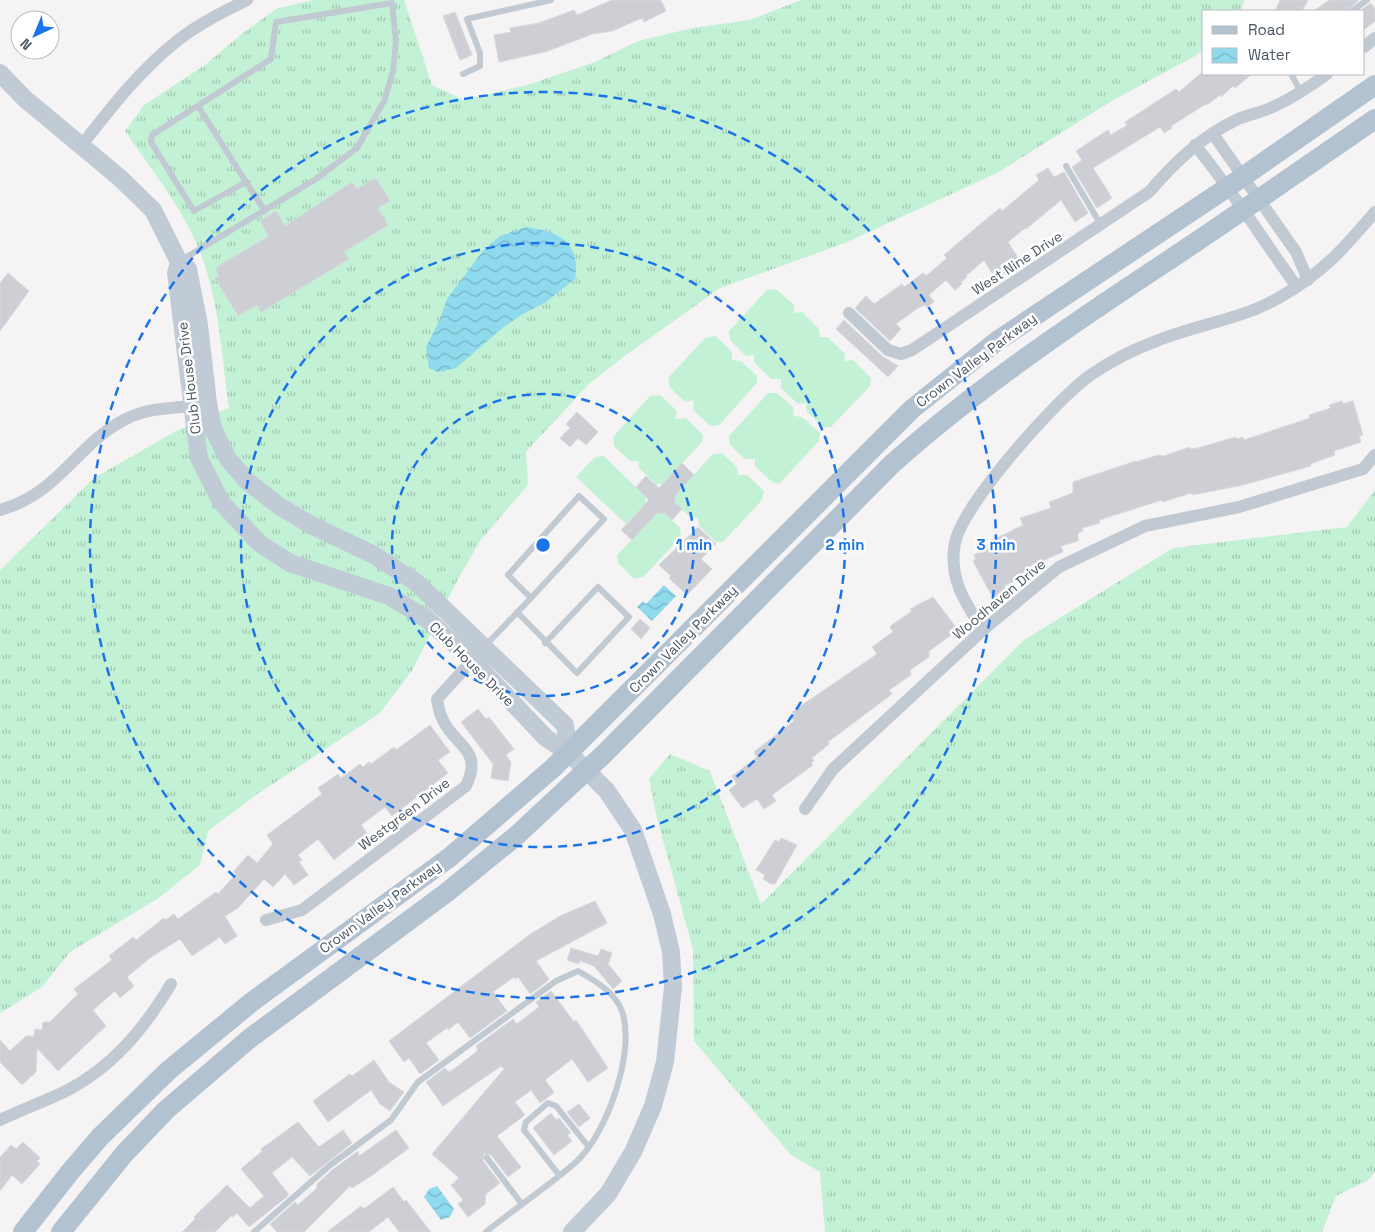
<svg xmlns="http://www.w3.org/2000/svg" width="1375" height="1232" font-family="'Space Grotesk',sans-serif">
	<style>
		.grass { fill: url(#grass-tufts) }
		.pitch { fill: #c3f1d5 }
		.water { fill: url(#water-waves) }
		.building { fill: #cdcfd5; stroke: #d7d9de }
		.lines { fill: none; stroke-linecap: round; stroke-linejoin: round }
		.lane { stroke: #c1cad2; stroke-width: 6 }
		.street { stroke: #c1cad2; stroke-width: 12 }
		.secondary { stroke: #c1cbd6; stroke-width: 18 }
		.primary { stroke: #b3c2d1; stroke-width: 20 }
		.ring { fill: none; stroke: #1a73e8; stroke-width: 2.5; stroke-dasharray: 9 6 }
		.labels { text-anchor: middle; stroke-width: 5; stroke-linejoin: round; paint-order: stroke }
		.street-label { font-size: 14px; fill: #4a5661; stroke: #fff }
		.centre { fill: #1a73e8; stroke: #fff; stroke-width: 2.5 }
		.ring-label { font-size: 15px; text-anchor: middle; font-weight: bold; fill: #1a73e8; stroke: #fff; stroke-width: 5; stroke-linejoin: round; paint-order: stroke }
	</style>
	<defs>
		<pattern id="grass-tufts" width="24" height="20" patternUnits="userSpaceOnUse" patternTransform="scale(1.25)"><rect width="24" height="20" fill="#c3f1d5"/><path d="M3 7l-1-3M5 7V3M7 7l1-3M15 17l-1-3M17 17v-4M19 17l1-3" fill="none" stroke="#a0c6b0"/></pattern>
		<pattern id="water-waves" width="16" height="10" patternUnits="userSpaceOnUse" patternTransform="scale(1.25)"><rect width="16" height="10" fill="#90daee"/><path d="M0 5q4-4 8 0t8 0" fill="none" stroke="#78b4c4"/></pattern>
	</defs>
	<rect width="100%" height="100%" fill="#f5f3f3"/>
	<path class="grass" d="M312,0h92l28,85 32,15 63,-15 68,-23 43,-21 55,-13 57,-8 51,-20h443l-3,11h-37v37l-9,8 -80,43 -118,74 -152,70 -125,45 -94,67 -37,29 -63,68 2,33 -48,56 -22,38 -45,90 -33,44 -124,82 -48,36 -8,34 -40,32 -90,55 -28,35 -42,26v-443l94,-92 82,-47 53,-23c-8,-56 -10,-116 -34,-168 -18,-39 -46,-74 -70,-109l19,-26 61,-40 38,-32 33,-24z
		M1375,490v682l-7,8 -32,16 -14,36h-497l-5,-60 -29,-17 -97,-114 -1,-92 -37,-134 -7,-36 21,-25 40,17 51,133 263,-264 149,-92 174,-21z"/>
	<path class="pitch" d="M776,289l18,16v8l8,-1 17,17 1,8h8l17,17 -1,7 9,-1 18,18 -1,8 -39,41h-8l-16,-15 -1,-9 -8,1 -17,-16v-9h-10l-17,-17v-7l-8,1 -16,-16 -1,-9 38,-41z
		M716,336l16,16v8l9,1 16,15v7l-38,42 -9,1 -17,-16 1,-10 -9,2 -15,-14 -2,-10 37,-40z
		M768,393h9l16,14 1,9 8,1 18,16 -1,8 -39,42h-7l-18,-17v-7h-10l-16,-15v-8z
		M660,395l17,16 -2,8 11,-1 17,17 -1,7 -39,42h-7l-17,-16 -1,-7h-8l-16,-15 -1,-9 37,-41z
		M722,453l15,14 1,8h9l17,16 -2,9 -39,42h-7l-17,-16 -1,-8 -8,-1 -15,-14v-8l38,-41z
		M604,456l41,40 1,7 -20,21 -50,-47 19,-20z
		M664,513l16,15 1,9 -38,40 -9,2 -16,-16 -1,-8 39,-41z"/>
	<path class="water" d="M526,227c32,4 55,15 49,52l-29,23 -25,13 -21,15 -44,38 -18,4 -9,-4 -3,-21 13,-26 8,-22 35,-47 18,-16z
		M664,585l12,11 -24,25 -15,-14 6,-6 3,3z
		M437,1186l17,23 -4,8 -9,3 -17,-23 5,-8z"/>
	<path class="building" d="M612,0h49l5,11 -22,11 -2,-4 -30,13 -19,3 -48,18 -46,10 -5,-27 17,-3 -1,-4 29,-5 35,-13 3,5z
		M1280,0h28l-6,11h-27z
		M1329,0h30l-12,11h-33z
		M1371,3l4,6v12l-11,9v-19h-4z
		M455,12l17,43 -12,5 -17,-44z
		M1200,74h52l-17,14 -2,-2 -12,11 -1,-2 -13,10 -1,-1 -35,22 1,2 -8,5 -4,-6 -67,41 19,30 -15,10 -25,-41 10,-7 -6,-9 32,-21 3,5 16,-10 -2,-3 51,-33 3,3z
		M1048,168l6,9 10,-5 24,41 -13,9 -14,-22 -35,29 -1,-1 -17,14 14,22 -25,17 -13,-21 -18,16 1,1 -6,5 1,2 -7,6 -9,-10 -17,15 5,7 -8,5 -1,-2 -7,3 -22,16 5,5 -11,12 -35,-33 11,-12 8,8 28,-20 2,3 19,-14 3,3 21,-18 -3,-3 33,-28 23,-19 2,3 37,-31 -3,-5z
		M376,178l14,23 -12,7 10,17 -44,27 5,7 -88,53 -4,-7 -19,11 -23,-38 4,-2 -3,-5 2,-5 51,-30 -9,-15 16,-10 9,15 67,-44 5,7z
		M8,273l21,18 -29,40v-48z
		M844,320l38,36 16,10 -10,11 -52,-48z
		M1342,401l1,3 10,-3 10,34 -4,1 2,6 -27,9 1,4 -25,9 1,2 -68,19 -51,10 -1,-2 -28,9 -1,-2 -63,20 1,3 -18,5 1,3 -5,2v8l-17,5 2,6 -35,15 2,4 -2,3 -24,12 2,4 -13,8 -20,-37 3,-2 -2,-4 22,-12 -1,-3 4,-3 24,-12 -3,-7 31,-10 -2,-6 24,-9v-11l63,-21v1l22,-7 6,1 26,-9v2l8,-1 38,-11 1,2 6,-2 1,3 66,-22 -1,-3 22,-7 -2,-3z
		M577,412l21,20 -12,13 -8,-7 -8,9 -10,-9 10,-10 -4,-4z
		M682,463l12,12 -19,20v8l7,6 -10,11 -8,-7 -8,1 -24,26 -11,-10 28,-30 -13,-13 10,-11 13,12z
		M698,527l18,17 -15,15 11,10 -25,26 -18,-17 2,-2 -12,-11z
		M933,597l25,33 -29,21v6l-19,13 1,5 -22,15 3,4 -64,48 1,2 -17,14 2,3 -3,2 2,2 -41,30 4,6 -12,8 -7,-10 -14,9 -3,-3 -11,-15 8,-6 -5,-8 25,-19 -3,-5 40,-31 -2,-4 3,-2 -3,-3 85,-58 -5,-7 21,-15 -3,-5 3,-3 19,-13 -2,-2z
		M640,619l10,9 -9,11 -10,-10z
		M478,709l8,10 3,-2 25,32 -8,6 5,7 -3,19 -17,-3 2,-14 -32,-42z
		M430,725l20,27 -12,8 10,13 -56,43 -7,-9 -24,18 6,8 -33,27 -16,-21 -20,16 4,5 -3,2 9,13 -14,10 -9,-11 -12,13 -9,-8 -26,29 -13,8 12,20 -12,8 -5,-7 -28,19 -12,-17 -29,18 -24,20 7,9 -14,12 -5,-7 -22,19 13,16 -48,45 -21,-23 -1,24 -14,13 -22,-23v-22l10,11 16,-15h8l1,-7 7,1 1,-8h7l28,-28 -4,-5 38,-29 -3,-4 24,-19 3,3 28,-22 2,2 8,-6 4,5 38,-27 2,2 18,-20 -2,-3 14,-16 9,8 16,-19 -6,-9 55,-41 -4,-6 20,-14 3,4 19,-14 3,3 6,-5 2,2 23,-17 2,3z
		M781,838l16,7 -22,39h-4l-8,-5 2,-4 -9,-5 19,-30 4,2z
		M595,901l12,22 -71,38 13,18 -4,4 -15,11 -12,-17 -3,2 -1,-2 -21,15 14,19 -37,27 -12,-16 -10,8 -1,-2 -21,15 13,17 -19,14 -11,-16 -5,4 -15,-21 140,-106 31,-19z
		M571,948l27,8 3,-7 11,4 -4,11 14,17 -9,8 -19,-23 -14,-5 -1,3 -12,-4z
		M551,991l23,31 2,-2 32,48 -20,14 -16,-23 -27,21 9,12 -7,6 -7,5 -9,-13 -16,12 10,13 -28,21 24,31 -13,10 -17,-22 -7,-1 -1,7 17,22 -14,11 -1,10 -17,13 -10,-13 5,-4 -12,-15 8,-7 -27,-24 72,-85 -3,-3 -58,40 -17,-24 19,-14 3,4 3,-1 24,-18 3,-4 -2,-3 37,-27 4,5 22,-17 -3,-5z
		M374,1060l15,22 15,10 -14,19 -10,-7 -9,-14 -43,32 -15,-21 37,-27 2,2z
		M579,1104l11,14 -11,9 -12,-15z
		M551,1113l5,7 3,-2 12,15 -4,2 5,6 -18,14 -21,-27z
		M298,1122l21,25 24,-17 9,13 -42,33 -18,-19 -20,16 17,22 -40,32 -12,-14 -4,4 -2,-1 -16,16h-33l13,-13 -1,-2 33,-32 23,23 14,-12 -23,-27 21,-18 -1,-2z
		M396,1130l13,18 -38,28 -19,12 -2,-2 -46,46h-27l-7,-8 25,-22 3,3 19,-17v-4l15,-14 26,-19 1,5z
		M23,1142l17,16 -3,3 3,3 -18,20 -10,-9 -12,16v-34l11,-12 5,4z
		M393,1187l11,15 2,-2 25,32h-32l-11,-15 -19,15h-42l34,-26 3,3z"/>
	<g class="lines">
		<path class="lane" d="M1352,11l15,-11
			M463,74l17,-8v-13l-13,-34 84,-19
			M1291,74l10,18
			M1066,166l35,59
			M246,182l19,29
			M180,261l136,-82 41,-31 27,-47 9,-29 3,-31 -4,-38 -116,19 -5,37 -119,76 -1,7 43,69 52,-29 -48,-76
			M517,612l60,61 52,-56 -31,-30 -53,56
			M485,646l46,-48 -23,-23 71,-79 25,23 -73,79
			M487,1158l34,45
			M559,1175l-35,-45 2,-8 22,-19 8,3 32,40
			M254,1232l75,-66 62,-46 27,-38 138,-101 22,-10c16,9 37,21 44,40 14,40 -15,123 -46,151 -27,24 -61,46 -90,70"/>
		<path class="street" d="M1364,47l11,-9
			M1213,134l83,118 12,28
			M1195,145c37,45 68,95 102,142
			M81,146c29,-37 58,-75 96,-105 21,-17 46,-29 70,-41
			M849,313l39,37 13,4 11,-4 237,-158c26,-30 53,-56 89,-73 10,-4 20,-6 30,-10 22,-9 40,-21 59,-35
			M0,510c58,-16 75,-63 122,-89 25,-14 49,-12 77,-16
			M983,630c-18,-27 -35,-53 -28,-87 7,-38 103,-146 137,-169 19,-13 45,-26 67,-34 40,-16 84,-21 121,-43 44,-25 63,-48 95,-85
			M805,809l28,-40 150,-139 76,-63 86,-41 94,-19 124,-38 12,-14
			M266,920l36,-10 164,-124c18,-38 -12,-39 -24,-68 -3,-6 -4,-13 -5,-19l41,-45
			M0,1120c21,-10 43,-18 64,-28 48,-24 80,-63 107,-108"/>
		<path class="secondary" d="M0,73l24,25 96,80 33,32 26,52 9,7 11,56 9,78 5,26 15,30 19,22 32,25 32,19 63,30 43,28 148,142 4,28
			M179,262l-3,11 23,185 22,44 38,41 31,20 99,33 38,23 45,41 74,78 23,15 38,38 26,39 29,84 9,38 2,35 -8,75 -12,44 -20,46 -25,42 -36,38"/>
		<path class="primary" d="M23,1232l47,-60 30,-35 69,-67 84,-69 197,-144 103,-89 359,-359 85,-68 231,-154 147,-102
			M61,1232l63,-78 42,-44 83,-71 197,-146 70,-57 88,-82 288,-290c84,-75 177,-138 271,-200 71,-47 141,-96 212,-145"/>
	</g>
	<g class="ring">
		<circle cx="543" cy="545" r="151"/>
		<circle cx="543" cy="545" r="302"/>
		<circle cx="543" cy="545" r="453"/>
	</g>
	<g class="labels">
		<g class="street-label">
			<text transform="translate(1017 263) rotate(-33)" y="5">West Nine Drive</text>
			<text transform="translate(976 360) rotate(-37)" y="5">Crown Valley Parkway</text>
			<text transform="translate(189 378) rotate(-97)" y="5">Club House Drive</text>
			<text transform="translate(999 599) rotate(-40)" y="5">Woodhaven Drive</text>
			<text transform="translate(683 639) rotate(-45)" y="5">Crown Valley Parkway</text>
			<text transform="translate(472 664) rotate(45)" y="5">Club House Drive</text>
			<text transform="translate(404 814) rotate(-37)" y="5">Westgreen Drive</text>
			<text transform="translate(380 907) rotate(-36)" y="5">Crown Valley Parkway</text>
		</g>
	</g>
	<circle cx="543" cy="545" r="8" class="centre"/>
	<g class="ring-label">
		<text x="694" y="550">1 min</text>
		<text x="845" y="550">2 min</text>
		<text x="996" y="550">3 min</text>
	</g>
	<rect x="1202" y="10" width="162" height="65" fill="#ffffff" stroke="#b7bbc0"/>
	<rect x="1212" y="26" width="25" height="8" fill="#b3c2d1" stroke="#b7bbc0"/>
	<text x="1248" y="35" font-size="15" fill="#4a5661">Road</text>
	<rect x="1212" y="48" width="25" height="15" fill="url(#water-waves)" stroke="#b7bbc0"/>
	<text x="1248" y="60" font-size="15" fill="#4a5661">Water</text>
	<g transform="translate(35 35) rotate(224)"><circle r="24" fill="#ffffff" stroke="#b7bbc0"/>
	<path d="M0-4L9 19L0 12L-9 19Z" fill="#1a73e8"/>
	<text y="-8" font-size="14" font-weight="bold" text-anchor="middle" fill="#4a5661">N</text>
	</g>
</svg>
